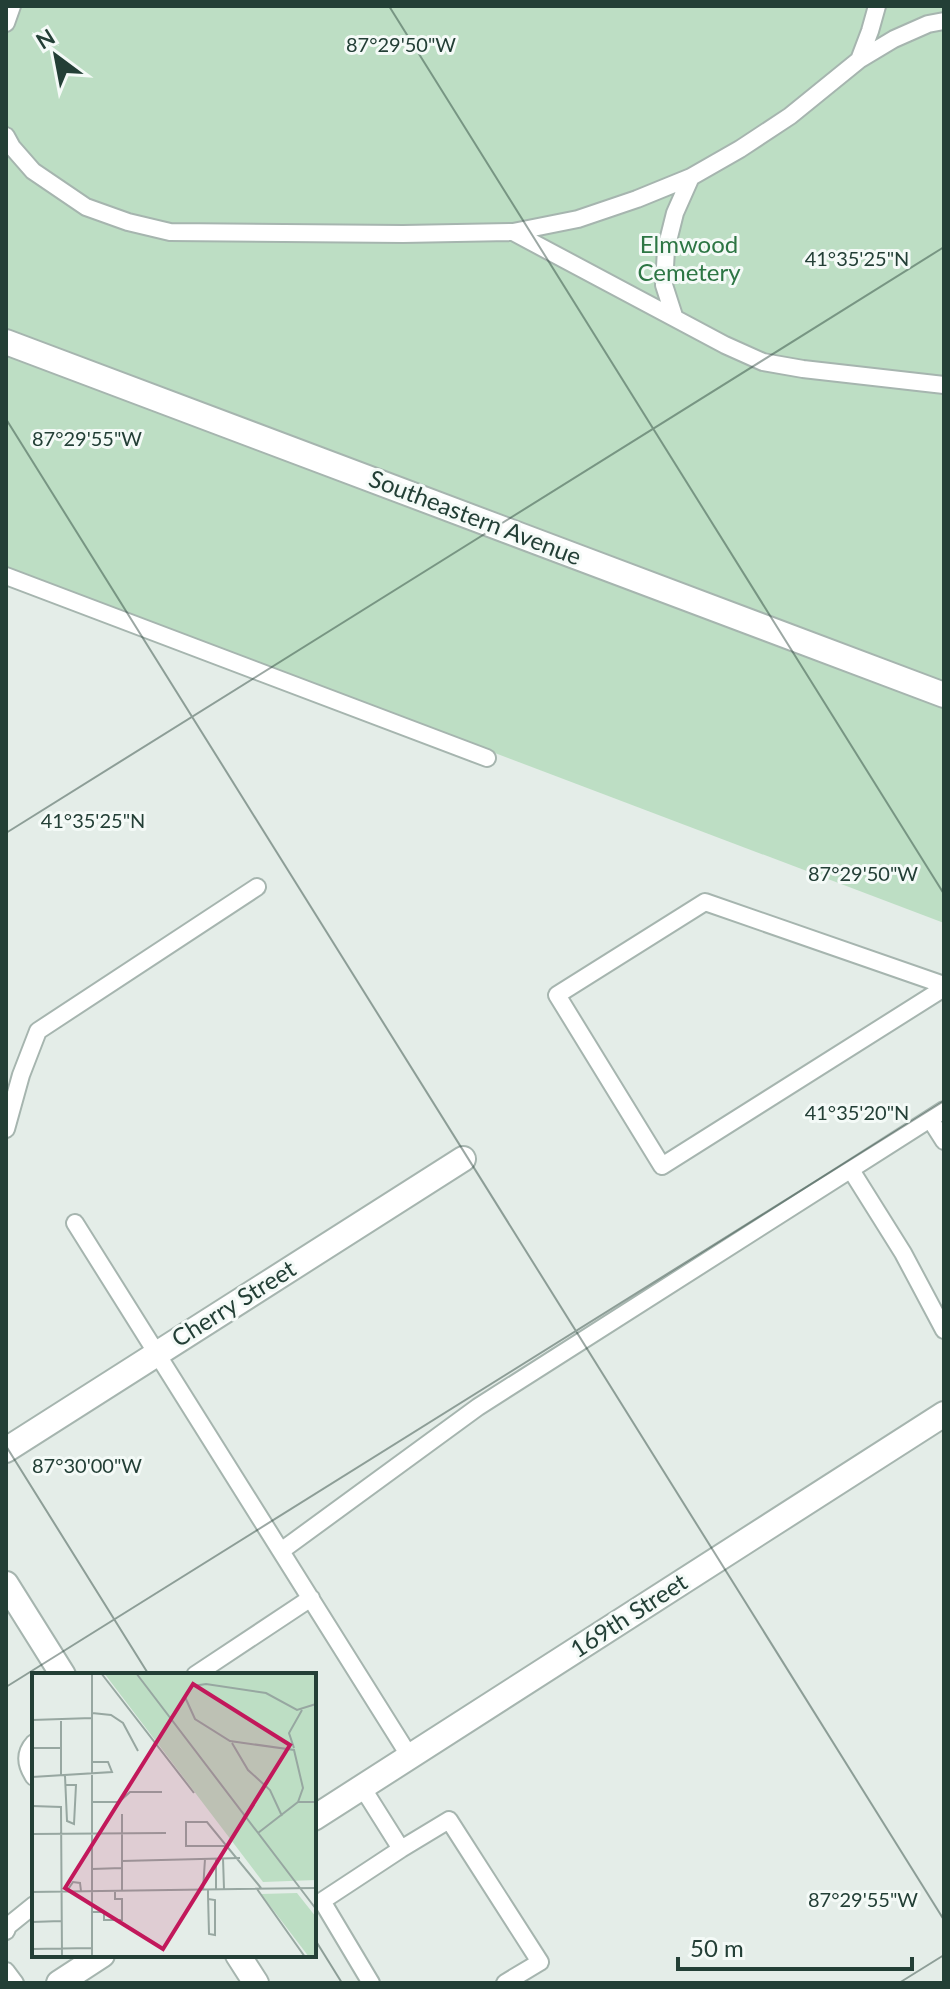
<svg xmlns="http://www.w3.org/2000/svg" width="950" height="1989" font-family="Lato,sans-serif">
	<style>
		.green { fill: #bddec4 }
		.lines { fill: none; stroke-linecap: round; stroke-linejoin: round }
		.service-casing { stroke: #a6b5af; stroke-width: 20 }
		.minor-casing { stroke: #a6b5af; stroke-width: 28 }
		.tertiary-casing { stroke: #a6b5af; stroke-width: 28 }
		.service { stroke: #fff; stroke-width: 16 }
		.minor { stroke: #fff; stroke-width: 24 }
		.tertiary { stroke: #fff; stroke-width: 24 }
		.ticks { fill: none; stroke: #233f36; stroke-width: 2; stroke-opacity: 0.45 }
		.labels { text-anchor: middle; stroke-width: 6; stroke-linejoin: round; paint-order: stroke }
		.park-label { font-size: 24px; fill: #2d7644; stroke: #f4faf7 }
		.street-label { font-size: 24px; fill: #233f36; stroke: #f4faf7 }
		.inset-road { fill: none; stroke: #97a7a1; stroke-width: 2 }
		.view { fill: #c2185b; fill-opacity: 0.15; stroke: #c2185b; stroke-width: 4 }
		.inset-edge { fill: none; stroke: #233f36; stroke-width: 4 }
		.ticks-label { font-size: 20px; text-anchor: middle; fill: #233f36; stroke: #f4faf7; stroke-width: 6; stroke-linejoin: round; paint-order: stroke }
	</style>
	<rect width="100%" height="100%" fill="#e4ede8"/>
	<path class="green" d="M6,6h938v917l-938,-355z"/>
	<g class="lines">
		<defs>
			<path id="service" d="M6,23l6,-17
				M859,60l11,-29 7,-25
				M6,136l6,11 21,24 53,36 42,15 42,10 233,2 110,-2 65,-13 59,-20 54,-22 49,-28 50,-33 69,-56 35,-21 34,-15 16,-3
				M513,232l212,113 38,17 40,7 141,16
				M674,316l-10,-31 2,-36 9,-36 16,-36
				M6,576l481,182
				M944,985l-239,-83 -148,93 105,171 282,-178
				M930,1119l14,22
				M6,1129l15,-54 17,-44 219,-144
				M851,1170l52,83 41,77
				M75,1223l335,534
				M281,1551l197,-144 466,-297
				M195,1675l116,-77
				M34,1743c-10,11 -8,22 0,34
				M362,1787l39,62 48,-29 91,142 -35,21
				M6,1931l2,-5 26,-21
				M6,1971l9,12
				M371,1983l-49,-82 79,-52"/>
			<path id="minor" d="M6,1450l457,-291"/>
			<path id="tertiary" d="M6,342l938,353
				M6,1584l57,91
				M314,1818l630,-404
				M238,1955l18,28
				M59,1983l43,-28"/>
		</defs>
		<use href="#service" class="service-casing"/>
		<use href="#minor" class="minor-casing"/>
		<use href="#tertiary" class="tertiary-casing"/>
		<use href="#service" class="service"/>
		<use href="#minor" class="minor"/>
		<use href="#tertiary" class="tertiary"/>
	</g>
	<path class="ticks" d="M389,6l555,888M6,419l938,1501M6,833l938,-586M6,1446l143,229M6,1687l938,-586M314,1938l28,45M899,1983l45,-28"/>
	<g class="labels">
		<g class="park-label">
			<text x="689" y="253">Elmwood<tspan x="689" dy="28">Cemetery</tspan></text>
		</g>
		<g class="street-label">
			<text transform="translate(475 518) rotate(21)" y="8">Southeastern Avenue</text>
			<text transform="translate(234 1304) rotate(-32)" y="8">Cherry Street</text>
			<text transform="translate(629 1616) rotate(-33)" y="8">169th Street</text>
		</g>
	</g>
	<g transform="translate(32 1673)">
		<rect width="284" height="284" fill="#e4ede8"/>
		<path d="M72,0h212v207l-53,2zM265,220l19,24v40h-7l-48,-63z" fill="#bddec4"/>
		<path class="inset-road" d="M60,0v284M69,0l93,120M104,0l180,236M60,40l19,2 12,8 15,28M29,46v57M0,47l60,-2M200,70l16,27 22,20 12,26M0,75h29M262,75l-5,-15 13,-23M33,103l2,45 7,3 2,-39h-10M0,104l80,-5 -4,-10h-16M60,129h27l11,-10h32M266,129l5,-14 -9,-38 -64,-9 -35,-22 -10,-22 8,-11 13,-2 60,9 31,17 19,-6M0,133l29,1 1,150M90,141v76M226,160l40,-31h18M0,161l134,-1M195,173h-41v-24h21l54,66M191,185l1,31M90,188l118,-3M60,196l30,-1M176,216v6l1,39 6,1v-35l-7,-1M184,216v-31M225,216l48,68M171,217l2,-31M35,218l6,-9 7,1 1,8M0,219l284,-4M60,239h12v8h18v-21h-7v-8M0,249l29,-1M0,276l60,-1"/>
		<path class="view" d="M161,11l97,61 -127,204 -98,-61z"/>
		<rect width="284" height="284" class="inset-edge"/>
	</g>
	<g class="ticks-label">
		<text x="401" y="52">87°29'50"W</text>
		<text x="857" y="266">41°35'25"N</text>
		<text x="87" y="446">87°29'55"W</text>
		<text x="93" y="828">41°35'25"N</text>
		<text x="863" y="881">87°29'50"W</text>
		<text x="857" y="1120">41°35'20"N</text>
		<text x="87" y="1473">87°30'00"W</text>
		<text x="863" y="1907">87°29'55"W</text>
	</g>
	<rect width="950" height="1989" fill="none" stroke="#233f36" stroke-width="16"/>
	<g transform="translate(56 56) rotate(328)" stroke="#f4faf7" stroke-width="6" paint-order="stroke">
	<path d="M0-6L14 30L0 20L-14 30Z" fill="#233f36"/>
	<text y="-12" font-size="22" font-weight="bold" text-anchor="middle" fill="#233f36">N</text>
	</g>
	<path d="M678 1957v12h234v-12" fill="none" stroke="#233f36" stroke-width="4"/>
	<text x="690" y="1957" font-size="24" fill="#233f36" stroke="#f4faf7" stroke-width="6" paint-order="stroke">50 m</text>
</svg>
